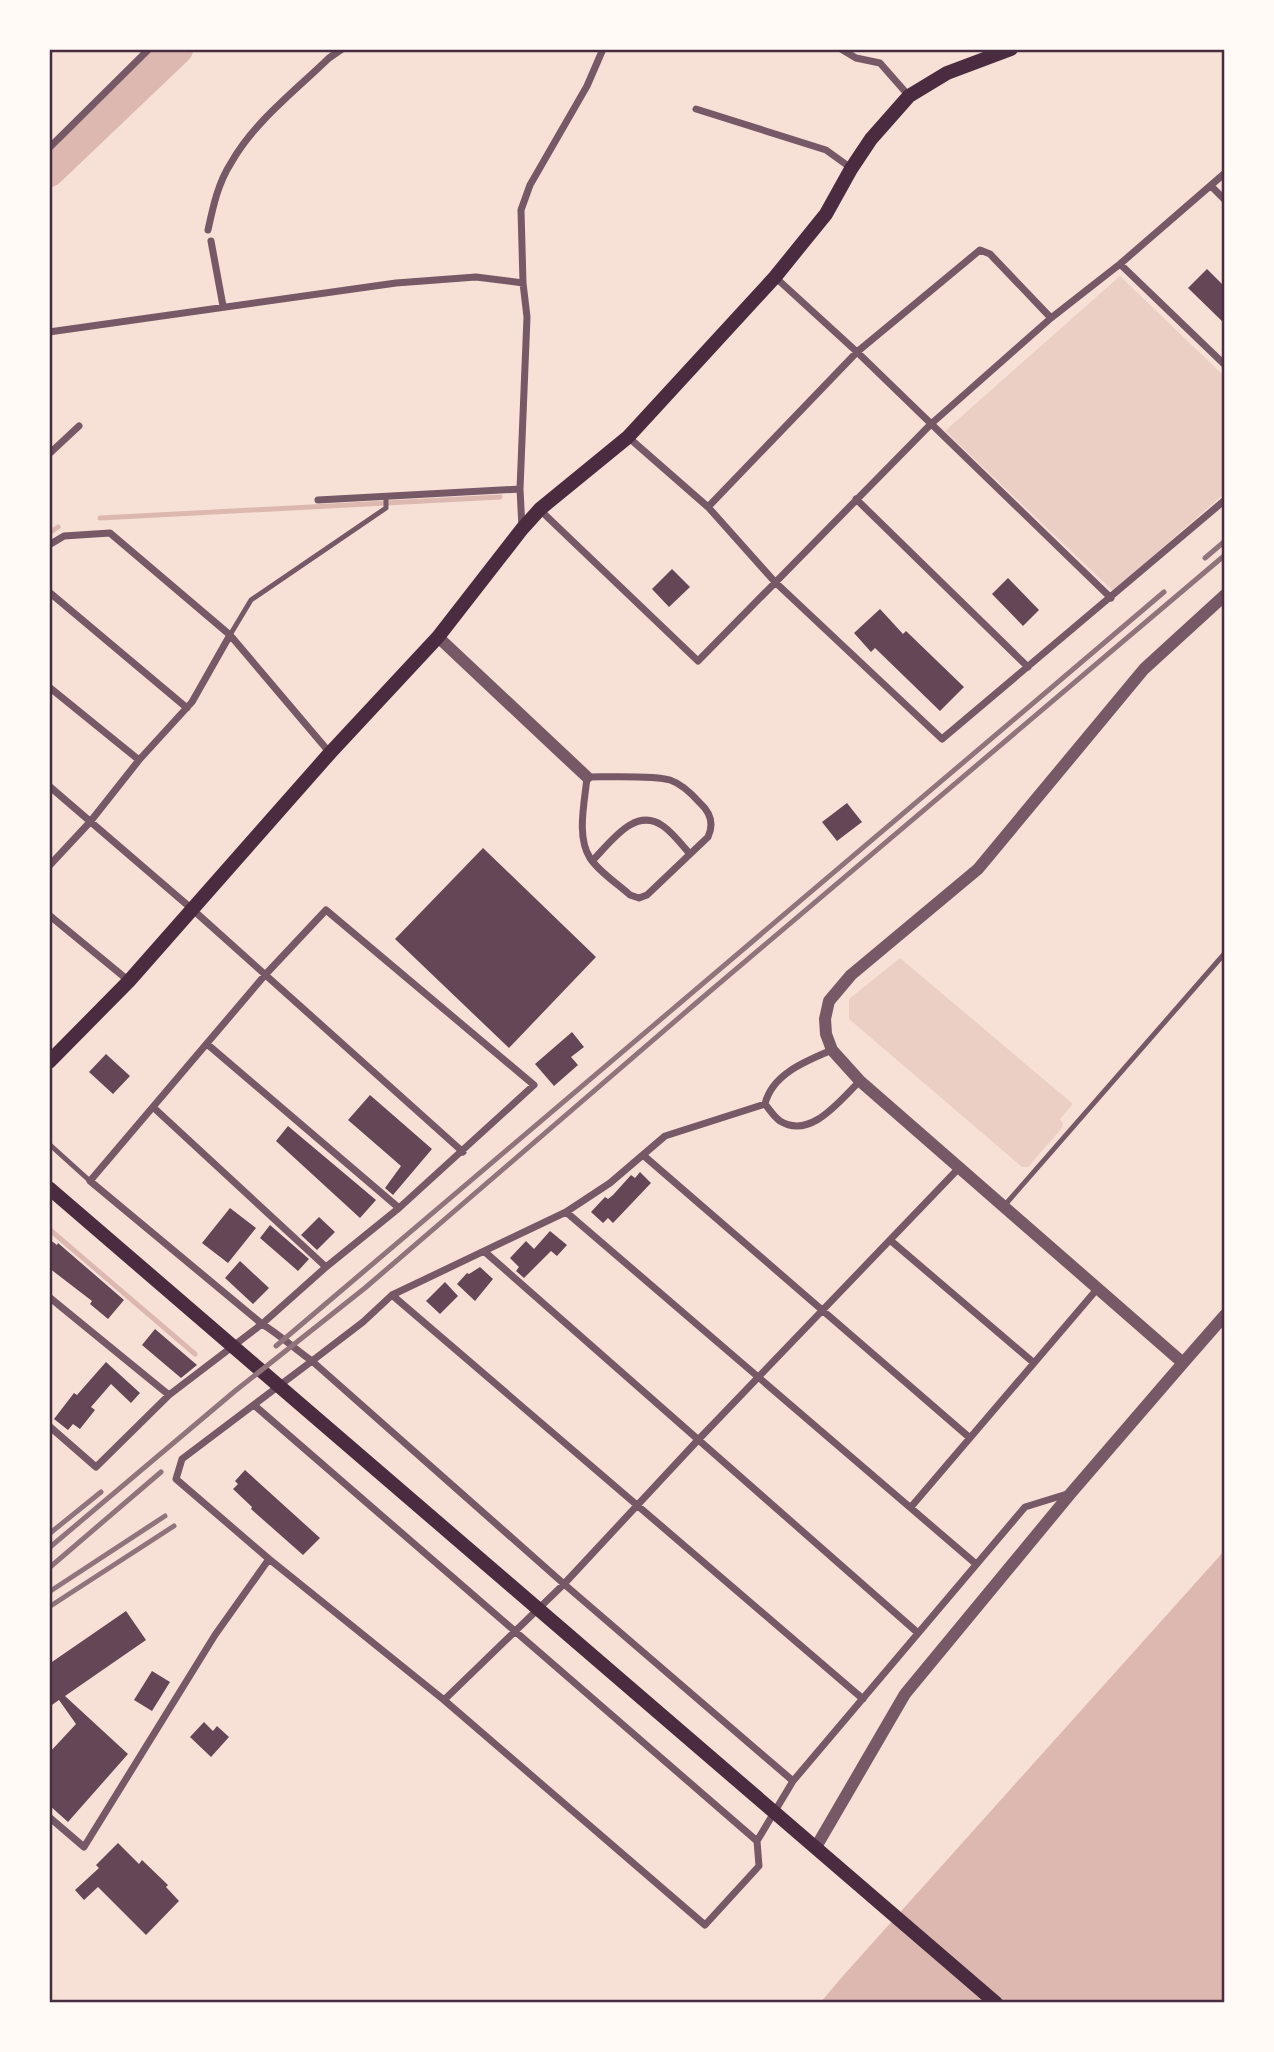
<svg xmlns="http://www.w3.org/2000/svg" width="1274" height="2052" font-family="'PT Sans',sans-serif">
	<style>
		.green { fill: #ebcfc5 }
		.water { fill: #dcb8b0 }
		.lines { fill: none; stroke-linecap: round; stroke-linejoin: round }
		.stream { stroke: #dcb8b0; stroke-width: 5 }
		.river { stroke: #dcb8b0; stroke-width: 32 }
		.building { fill: #644757 }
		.service { stroke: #755966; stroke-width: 5 }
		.minor { stroke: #755966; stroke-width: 7 }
		.tertiary { stroke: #755966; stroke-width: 12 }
		.secondary { stroke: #4a2c40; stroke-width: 14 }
		.rail { stroke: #8f747c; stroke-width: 5 }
		.neatline { fill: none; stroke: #4a2c40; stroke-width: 2.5 }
	</style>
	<rect width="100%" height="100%" fill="#f7e1d7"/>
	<path class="green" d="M1120,276l105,101v116l-112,98 -168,-160z
		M900,958l173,146 -13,15 3,4 -1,5 -34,39h-6l-173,-148v-20z"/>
	<path class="water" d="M1225,1550v453h-405l22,-26z"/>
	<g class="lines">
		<path class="stream" d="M100,518l400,-21
			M49,533l9,-6
			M49,1229l146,125"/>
		<path class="river" d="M49,171l128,-122"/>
	</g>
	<path class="building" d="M1207,269l18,18v37l-37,-36z
		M672,569l18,18 -21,20 -17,-18z
		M1008,578l31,32 -16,16 -31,-32z
		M880,609l23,25 3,-3 58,56 -24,24 -65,-63 -4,4 -17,-19z
		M847,803l15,19 -25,19 -15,-19z
		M483,848l113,109 -87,91 -114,-109z
		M572,1032l12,15 -13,10 7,8 -24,21 -19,-22z
		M106,1054l24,22 -17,18 -24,-22z
		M370,1095l62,54 -39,46 -8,-7 16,-22 -53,-46z
		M288,1126l88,74 -16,18 -84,-77z
		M640,1172l11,11 -38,40 -5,-5 -5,5 -12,-11 14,-15 3,2 5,-4 18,-20 4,3z
		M230,1208l26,20 -28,35 -26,-20z
		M319,1217l16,15 -18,18 -16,-15z
		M270,1225l39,34 -11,12 -38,-33z
		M550,1231l17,14 -10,11 -6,-5 -27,27 -8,-7 3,-4 -9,-9 16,-17 8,8z
		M49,1239l8,6 1,-2 66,57 -16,19 -18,-15 2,-3 -43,-33z
		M240,1261l29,27 -16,16 -28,-26z
		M480,1267l13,12 -18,22 -18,-17 10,-11 2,1z
		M445,1282l13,14 -18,18 -14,-13z
		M155,1329l42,36 -16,13 -39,-33z
		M106,1362l34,31 -9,10 -20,-19 -20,23 4,3 -15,19 -7,-5 -5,6 -14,-11 20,-26 3,2z
		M245,1470l75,68 -17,17 -52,-46 1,-2 -19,-18 5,-5 -3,-3z
		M126,1611l20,29 -81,56 63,58 -60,68 -19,-17v-52l27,-29 -17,-24 -10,7v-43z
		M152,1671l18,11 -18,29 -18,-11z
		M204,1722l9,9 4,-5 12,11 -18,20 -21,-20z
		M118,1843l21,21 3,-4 26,25 -2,2 13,14 -33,34 -48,-48 -14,13 -9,-10 24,-22 -3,-3z"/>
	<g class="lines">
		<path class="service" d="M230,635l21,-35 135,-92v-12
			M49,1144l41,37
			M1004,1206l221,-253"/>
		<path class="minor" d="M841,49l15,9 24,5 29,33
			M696,109l130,41 25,18
			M49,148l100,-99
			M1211,186l14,14
			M208,230c5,-23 10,-47 23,-67 23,-41 64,-72 98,-105l13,-9
			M211,241l12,65
			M1120,264l105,101
			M775,277l82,75 254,246
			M49,332l347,-49 80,-6 47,6
			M628,437l80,70 67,75 167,157 283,-239
			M49,454l30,-28
			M856,499l172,168
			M318,500l202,-11
			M708,507l149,-155 123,-102 10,4 61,64
			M540,510l158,151 233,-237 120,-106 69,-54 105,-91
			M522,528l-2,-39 7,-172 -4,-34 -2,-73 9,-25 57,-99 16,-37
			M49,545l15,-9 46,-3 120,102 100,118
			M49,592l138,116
			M49,687l90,73
			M587,777c19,0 67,-2 83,3 12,4 22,14 30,23 11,10 14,21 8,34l-61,58 -8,3 -9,-3c-12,-11 -31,-23 -40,-37 -14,-22 -5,-57 -3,-81z
			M49,786l143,123 271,243
			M593,860c18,-18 42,-54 70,-34 10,7 19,19 27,28
			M49,866l41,-44 49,-62 53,-58 38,-67
			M49,915l80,66
			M207,1044l192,164
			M832,1050c-26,11 -60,24 -67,54 4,5 9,13 15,17 31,19 60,-21 80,-40
			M765,1104l-100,32 -55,47 -44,29 -174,83 -29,27 -51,39 252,223 229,197 232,-274 42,-13
			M154,1108l172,159
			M643,1155l327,283
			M566,1212l410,352
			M890,1240l144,123
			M485,1252l433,381
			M392,1295l471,404
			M49,1297l120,98
			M254,1405l503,436
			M49,1426l47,41 73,-72 93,-71 64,-57 73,-59 135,-123 -208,-175 -61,65 -175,206 172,143c18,11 33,25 50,37l-130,98 -6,20 93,80 175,141 261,225 54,-59 -2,-25 36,-60
			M911,1507l187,-219
			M444,1700l120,-116 134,-144 261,-272
			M49,1817l35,30 131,-212 54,-76"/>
		<path class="tertiary" d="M1225,595l-81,74 -166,200 -127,106 -22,26 -4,18 1,15 6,16 28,31 323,282 42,-48
			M438,637l149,140
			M816,1847l89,-153 166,-201 112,-130"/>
		<path class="secondary" d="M49,1062l80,-81 201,-228 108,-116 84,-108 18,-20 88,-72 147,-160 51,-63 25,-45 20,-30 38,-43 38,-23 64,-24
			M49,1188l947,815"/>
		<path class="rail" d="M1205,558l20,-17
			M276,1346l888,-754
			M49,1534l52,-42
			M49,1548l186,-157 130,-103 330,-284 530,-449
			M49,1568l112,-96
			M49,1592l116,-76
			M49,1607l125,-81"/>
	</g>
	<rect width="1274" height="2052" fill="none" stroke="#fffaf5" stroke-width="102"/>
	<rect x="51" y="51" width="1172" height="1950" class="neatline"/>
</svg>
